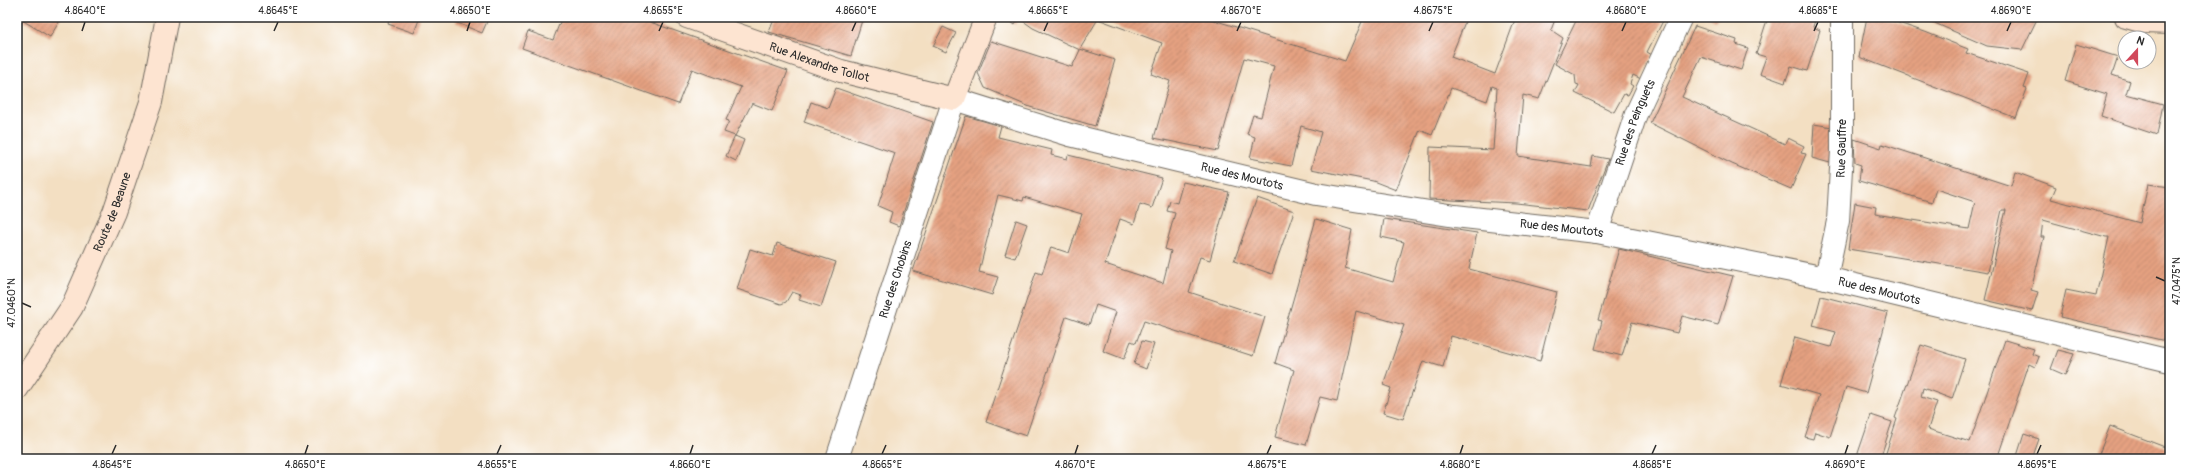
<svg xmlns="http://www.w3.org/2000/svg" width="2187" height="476" font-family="Pangolin,sans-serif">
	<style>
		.building { fill: url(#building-hatch) }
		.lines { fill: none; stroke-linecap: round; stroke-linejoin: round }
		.street-casing { stroke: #716a60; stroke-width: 24 }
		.secondary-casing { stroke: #716a60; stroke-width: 24 }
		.street { stroke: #fff; stroke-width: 22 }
		.secondary { stroke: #fde4d1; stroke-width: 22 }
		.ticks { fill: none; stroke: #2b2b2b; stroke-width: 1.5 }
		.labels { text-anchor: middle; stroke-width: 3; stroke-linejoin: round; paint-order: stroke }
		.street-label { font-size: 12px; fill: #2b2b2b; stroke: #fff }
		.neatline { fill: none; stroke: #2b2b2b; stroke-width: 1.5 }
		.ticks-label { font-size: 10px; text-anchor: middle; fill: #2b2b2b }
	</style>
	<defs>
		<pattern id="building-hatch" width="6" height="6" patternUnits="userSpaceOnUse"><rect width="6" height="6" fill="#e5a181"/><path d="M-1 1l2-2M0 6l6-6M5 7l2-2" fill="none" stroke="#ba836a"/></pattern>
	</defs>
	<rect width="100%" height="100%" fill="#fff"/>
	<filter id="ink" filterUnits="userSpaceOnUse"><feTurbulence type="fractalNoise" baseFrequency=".025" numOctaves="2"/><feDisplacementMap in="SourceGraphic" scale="8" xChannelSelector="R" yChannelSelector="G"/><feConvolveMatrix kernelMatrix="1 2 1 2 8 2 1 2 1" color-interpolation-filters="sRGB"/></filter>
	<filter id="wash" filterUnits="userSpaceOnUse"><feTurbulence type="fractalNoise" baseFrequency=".012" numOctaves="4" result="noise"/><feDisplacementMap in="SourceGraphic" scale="16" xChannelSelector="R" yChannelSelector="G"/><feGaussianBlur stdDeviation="0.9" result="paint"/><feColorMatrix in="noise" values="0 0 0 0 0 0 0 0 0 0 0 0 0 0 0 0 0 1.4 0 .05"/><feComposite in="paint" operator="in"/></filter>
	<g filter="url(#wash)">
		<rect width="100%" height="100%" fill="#f3dfc2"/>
		<g id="blocks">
			<path class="building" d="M17,17h45l-12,20z
				M390,17h30l-6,16 -26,-9z
				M457,17h32l-7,16 -27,-11z
				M562,17h74l152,54 -16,40 -20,-8 -17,33 -11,-4 5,-11 -3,-1 15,-33 -49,-18 -14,35 -156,-56 6,-17 25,9z
				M775,17h88l-12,39 -82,-24z
				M1004,17h200l141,44 19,-44h103l-16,40 44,17 21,-57h40l-5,13 12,8 -24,61 -16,-4 -5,61 73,11 2,-11 15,3 -20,52 -72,-8 -87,-4 1,-52 63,3 4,-62 -5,-2 -5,15 -36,-13 -19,47 -12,-5 -24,60 -23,-9 -62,-12 10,-37 -20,-6 -10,40 -41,-8 5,-21 -8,-3 6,-19 8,2 13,-51 -30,-8 -26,93 -64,-13 16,-57 -19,-7 11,-31 -64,-24 -18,30 35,11 -20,66 -65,-19 -45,-19 -7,-15 13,-32 81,26 8,-17 -47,-22 -14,-10 -4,7z
				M1574,17h91l-18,35 5,3 -11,24 -8,-4 -3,9 3,2 -5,9 -4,-1 -10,18 -39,-19 4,-8 -3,-1 -1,-9 -20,-11 22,-45z
				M1707,17h12l-3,4z
				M1768,17h48l-3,10 7,3 -13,41 -16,-5 -6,17 -25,-9 6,-17 -10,-3z
				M1867,17h14l44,15 43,17 -2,4 63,21 -5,14 3,1 -11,29 -157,-61z
				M1921,17h117l-16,33 -35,-4z
				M1695,26l42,14 -1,4 12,4 -7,22 -40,-13 -19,40 103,47 3,-6 16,8 -3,7 5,1 -15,35 -59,-25 -82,-41z
				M943,27l13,6 -10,19 -13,-6z
				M2076,44l42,13 -6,18 18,6 -4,13 37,10 -6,31 -56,-19 6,-22 -42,-13z
				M836,88l97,34 -34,104 -10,-4 3,-10 -14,-6 17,-53 -91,-31 7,-20 17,6z
				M966,116l35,10 -3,11 54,13 -1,5 16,4 1,-4 94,23 -10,30 -12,-4 -6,20 -14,-5 -15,45 58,19 8,-32 -6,-2 10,-36 -8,-2 3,-10 7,2 6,-21 46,10 -19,68 -10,-3 -11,35 76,25 -12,39 -109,-35 -8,22 -5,-2 -7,18 -21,-8 13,-39 -20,-7 -7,20 -23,-8 -40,119 -40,-14 50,-150 6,2 9,-27 18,6 13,-39 -58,-17 -1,4 -25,-6 -19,77 19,5 -6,18 -79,-24z
				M1814,124l18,3 -2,36 -18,-5z
				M735,136l9,4 -8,21 -10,-5z
				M1854,139l27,9 1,-4 129,42 4,-14 41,15 -5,12 89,24 8,-39 22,3v155l-110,-25 6,-27 30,6 13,-59h-3l-63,-17 -2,17h3l-13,53 7,2 -6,19 -47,-11 21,-90h-4l-14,62 -140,-23 7,-46 21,4 -1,7 94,15 6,-27 -39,-13 -4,13 -73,-21 2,-16 -6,-2z
				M1257,198l37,13 -22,63 -38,-13z
				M1316,219l36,11 -7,38 48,14 11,-40 -23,-5 3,-18 93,14 -8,36 88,23 -17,69 -89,-25 -8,31 -20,-6 -20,58 -20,-6 8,-25 -8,-3 21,-60 -48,-14 -19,90 -17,-4 -14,48 -31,-8 19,-67 -19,-7z
				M1016,220l11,4 -12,34 -10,-3z
				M777,243l59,19 -15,45 -22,-7 2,-5 -9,-3 -6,10 -5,2 -44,-15 13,-40 23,7z
				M1619,249l114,27 -15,49 -36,-9 -5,17 -45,-11 -10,34 -27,-7 7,-28 -4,-1z
				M1821,296l67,17 -22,80 -20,-6 -16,50 -15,-5 -2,7 -8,-2 14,-42 -38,-11 14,-47 36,10 5,-15 -23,-6z
				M2005,340l29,9 -2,5 7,3 -4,10 -6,-3 -32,95h-113l13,-40 -2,-1 26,-73 44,14 -13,40 -29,-11 -2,9 16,5 -9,27 42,13z
				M1142,341l12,3 -8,25 -12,-5z
				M2058,350l16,4 -9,21 -14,-6z
				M1871,415l21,7 -12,37h-24z
				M2110,426l60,23v10h-73z
				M2024,434l15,5 -7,20h-16z"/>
		</g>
	</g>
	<g filter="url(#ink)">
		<use href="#blocks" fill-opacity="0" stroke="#716a60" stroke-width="1"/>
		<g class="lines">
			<defs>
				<g id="street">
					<path id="s1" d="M1597,232l39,-118 45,-97"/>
					<path id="s2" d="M1826,278l12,-57 4,-70v-134"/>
					<path id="s3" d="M837,459l117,-360 116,36 246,59 139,22 142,16 229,46 344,83"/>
				</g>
				<g id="secondary">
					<path id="s4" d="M687,17l154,54 113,28 32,-82"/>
					<path d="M2126,17l18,5 26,1"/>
					<path id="s5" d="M17,389l55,-82 42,-95 37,-110 16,-85"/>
				</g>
			</defs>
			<use href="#street" class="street-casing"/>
			<use href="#secondary" class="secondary-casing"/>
			<use href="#street" class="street"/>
			<use href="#secondary" class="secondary"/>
		</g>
	</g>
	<path class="ticks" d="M82,31l3,-9M274,31l4,-9M467,31l3,-9M659,31l4,-9M852,31l4,-9M1044,31l4,-9M1237,31l4,-9M1429,31l4,-9M1622,31l4,-9M1814,31l4,-9M2007,31l4,-9M2156,277l9,4M22,303l9,4M112,454l4,-9M305,454l3,-9M497,454l4,-9M690,454l3,-9M882,454l4,-9M1075,454l3,-9M1267,454l4,-9M1460,454l3,-9M1652,454l4,-9M1845,454l3,-9M2037,454l4,-9"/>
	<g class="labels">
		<g class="street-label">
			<text dy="4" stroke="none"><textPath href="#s4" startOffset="140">Rue Alexandre Tollot</textPath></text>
			<text dy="4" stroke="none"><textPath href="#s1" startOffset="116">Rue des Peinguets</textPath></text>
			<text dy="4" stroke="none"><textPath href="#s2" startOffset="131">Rue Gauffre</textPath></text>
			<text dy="4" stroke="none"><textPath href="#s3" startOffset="677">Rue des Moutots</textPath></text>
			<text dy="4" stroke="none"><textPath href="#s5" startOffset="202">Route de Beaune</textPath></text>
			<text dy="4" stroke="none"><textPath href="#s3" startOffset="1001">Rue des Moutots</textPath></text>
			<text dy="4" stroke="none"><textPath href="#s3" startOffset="189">Rue des Chobins</textPath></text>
			<text dy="4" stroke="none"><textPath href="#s3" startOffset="1325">Rue des Moutots</textPath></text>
		</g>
	</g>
	<rect width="2187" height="476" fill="none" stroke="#fff" stroke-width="44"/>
	<g transform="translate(2137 50) rotate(21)"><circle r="19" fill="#ffffff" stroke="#aaaaaa"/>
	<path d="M0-3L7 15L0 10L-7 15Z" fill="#d1495b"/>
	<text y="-6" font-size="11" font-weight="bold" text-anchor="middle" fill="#2b2b2b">N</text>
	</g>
	<rect x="22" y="22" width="2143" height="432" class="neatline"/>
	<g class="ticks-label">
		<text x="85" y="14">4.8640°E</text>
		<text x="278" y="14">4.8645°E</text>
		<text x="470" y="14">4.8650°E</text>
		<text x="663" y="14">4.8655°E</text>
		<text x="856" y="14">4.8660°E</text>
		<text x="1048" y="14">4.8665°E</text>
		<text x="1241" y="14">4.8670°E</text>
		<text x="1433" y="14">4.8675°E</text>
		<text x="1626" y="14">4.8680°E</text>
		<text x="1818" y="14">4.8685°E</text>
		<text x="2011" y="14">4.8690°E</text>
		<text transform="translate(2176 281) rotate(-90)" y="4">47.0475°N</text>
		<text transform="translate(11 303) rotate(-90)" y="4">47.0460°N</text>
		<text x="112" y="468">4.8645°E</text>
		<text x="305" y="468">4.8650°E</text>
		<text x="497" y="468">4.8655°E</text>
		<text x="690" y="468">4.8660°E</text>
		<text x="882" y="468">4.8665°E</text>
		<text x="1075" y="468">4.8670°E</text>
		<text x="1267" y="468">4.8675°E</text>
		<text x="1460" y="468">4.8680°E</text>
		<text x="1652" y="468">4.8685°E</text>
		<text x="1845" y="468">4.8690°E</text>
		<text x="2037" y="468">4.8695°E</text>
	</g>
</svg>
